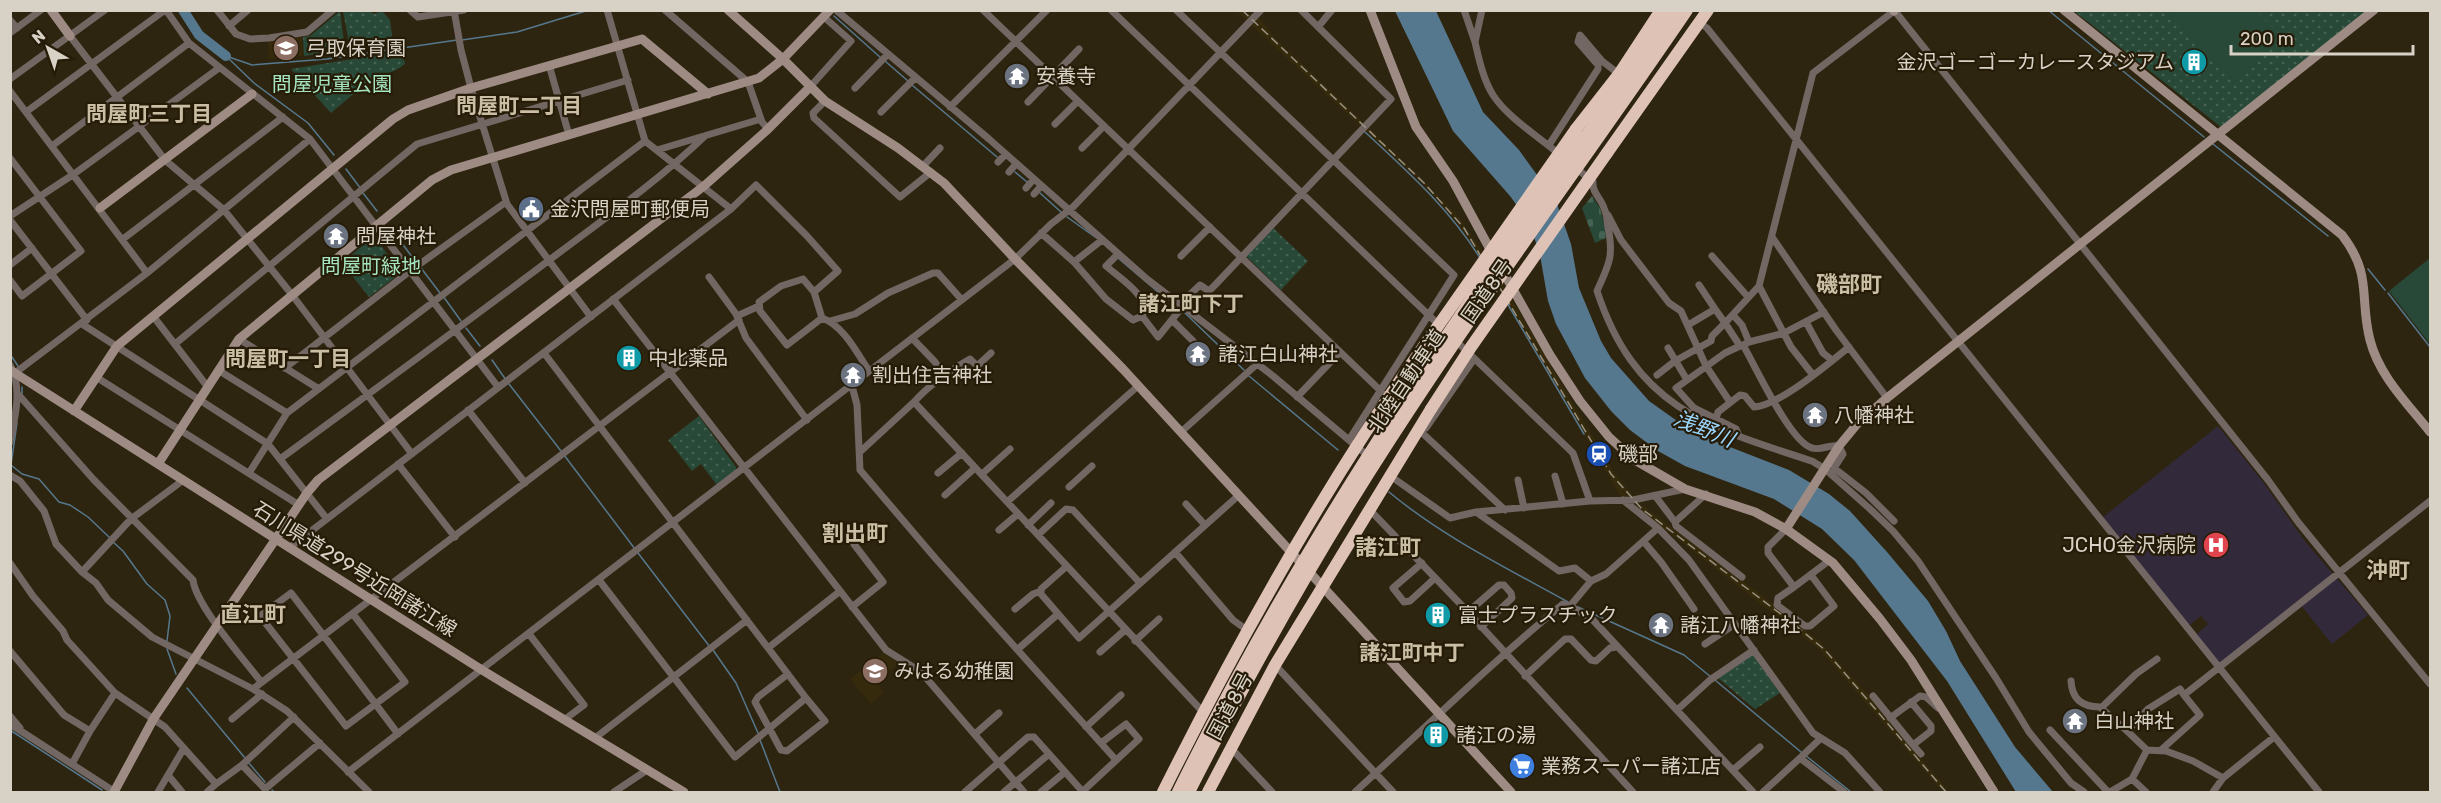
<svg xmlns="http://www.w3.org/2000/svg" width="2441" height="803" font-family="Rubik,'Noto Sans JP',sans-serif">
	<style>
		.built { fill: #362a0d }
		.medical { fill: #322a3a }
		.green { fill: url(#green-dots) }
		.cemetery { fill: url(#cemetery-stones) }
		.pitch { fill: #284937 }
		.water { fill: #56788e }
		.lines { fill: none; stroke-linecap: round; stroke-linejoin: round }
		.stream { stroke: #56788e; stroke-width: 1.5 }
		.river { stroke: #56788e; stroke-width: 10 }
		.street { stroke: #736763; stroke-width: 7 }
		.secondary { stroke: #9e8c84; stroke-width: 9 }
		.highway { stroke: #dfc2b6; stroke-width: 12 }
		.rail { stroke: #999283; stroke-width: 1.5; stroke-dasharray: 9 4.5; stroke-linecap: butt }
		.highway-bridge { stroke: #dfc2b6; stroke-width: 12 }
		.labels { text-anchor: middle; stroke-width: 4.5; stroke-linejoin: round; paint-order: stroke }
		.poi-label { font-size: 20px; fill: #d8d2c6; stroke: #251b07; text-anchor: start }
		.park-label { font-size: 20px; fill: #a4e4c0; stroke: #251b07 }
		.street-label { font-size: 20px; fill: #d8d2c6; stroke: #251b07 }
		.neighbourhood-label { font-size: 21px; font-weight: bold; fill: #cabfa5; stroke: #251b07 }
		.water-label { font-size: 21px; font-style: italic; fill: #9ad5fc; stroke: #251b07 }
		.quarter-label { font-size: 22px; font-weight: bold; fill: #cabfa5; stroke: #251b07 }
	</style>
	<defs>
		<pattern id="green-dots" width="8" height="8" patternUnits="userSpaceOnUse" patternTransform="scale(1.5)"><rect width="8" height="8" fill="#284937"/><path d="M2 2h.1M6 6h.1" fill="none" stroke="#466252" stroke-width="1.8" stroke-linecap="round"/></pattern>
		<pattern id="cemetery-stones" width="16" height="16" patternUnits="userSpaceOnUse" patternTransform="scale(1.5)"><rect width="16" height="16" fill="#284937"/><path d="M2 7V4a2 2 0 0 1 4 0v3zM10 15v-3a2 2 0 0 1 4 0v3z" fill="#466252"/></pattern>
	</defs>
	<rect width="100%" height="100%" fill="#2e2510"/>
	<path class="built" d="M1236,11h10l4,3 4,-3 20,26 142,136 41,42 26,36 131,221 25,31 103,77 77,61 55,60 75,91h-6l-122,-141 -177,-138 -16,-15 -6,1 -118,-202 -47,-75 -33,-37z
		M302,36l1,20 -34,3 -1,-19z
		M883,653l16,10 -22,19 7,10 -13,12 -21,-25z"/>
	<path class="medical" d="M2218,426l45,56 41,58 64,75 -36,29 -33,-41 -77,60h-4l-22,-28 12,-11 -7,-8 -13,10 -86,-108z"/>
	<path class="green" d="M340,11l5,39 -41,6 -1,-19 7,-1z
		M343,11h27l4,3 8,-3 8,9 3,22 -43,7z
		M2074,11h295l-148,116z
		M402,51l3,13c-10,8 -22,11 -33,17 -15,9 -28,21 -41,32l-40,-44z
		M1272,227l36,34 -27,29 -36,-35z
		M373,237l3,1 22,32v5l-29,22 -27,-34z
		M699,416l37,51v4l-19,14 -16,-21 -9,7 -24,-31z
		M1751,655l3,1 26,37 -25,16 -37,-31z"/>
	<path class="cemetery" d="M1592,196l8,12 8,29 -13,6 -13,-35z"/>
	<path class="pitch" d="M2169,11h87l27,27 -46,44z
		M2430,258v86l-41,-53z"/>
	<path class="water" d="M1395,11h41l47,101 36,38 37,51 15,43 8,44 22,53 10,17 38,43 45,32 95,37 40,24 21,17 37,41 41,49 18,30 14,30 55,86 38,45h-37l-69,-111 -93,-121 -32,-31 -48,-30 -89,-33 -27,-15 -28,-21 -19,-19 -26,-33 -29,-54 -8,-23 -8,-46 -11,-33 -19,-26 -57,-65z"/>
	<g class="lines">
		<path class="stream" d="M2048,10l156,127
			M834,16l47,42
			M462,40l55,-8 72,-22
			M226,56l26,9 75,-6 130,-19
			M227,57l27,26 54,40 26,32
			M885,61l23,20
			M912,85l85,72
			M1365,132c42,39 84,76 115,126
			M2213,144l115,92
			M346,169l15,20
			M1015,172l12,10
			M363,193l14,18
			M1040,193l21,19
			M1067,217l28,20
			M391,229l25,33
			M1118,258l40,34
			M421,268l19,25
			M2368,269l17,21
			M2388,293l42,54
			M443,296l18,25
			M1507,303l77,131
			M1185,313l59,57
			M466,328l14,18
			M10,354l8,12
			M492,360l14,20
			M1249,376l89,74
			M509,384l52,67
			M22,395v-8
			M17,423l-6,42 11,9 17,5 20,23 11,3 18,12 21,20
			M564,455l71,94
			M1389,492c54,45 118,76 179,110
			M113,542l10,9 24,33 18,16 5,16 -3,25
			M638,553l72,94
			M1578,607l106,48 27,22
			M167,649l9,25
			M713,650l23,33 22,50
			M1715,680l86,72
			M187,688l58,70
			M10,730l92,60
			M760,740l20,52
			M1805,755l46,37
			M248,762l17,20
			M272,790l2,2"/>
		<path class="river" d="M183,10l16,25 27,21"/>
		<path class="street" d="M166,10l23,33 121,96 188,248
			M217,10l19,24 14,5 19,-1 38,-6 26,-22
			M410,10l8,7 46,-7
			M454,10l7,40 10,38 36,116 84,113
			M607,10l38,131 86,68
			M665,10l83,72 14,40 6,7
			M836,10l153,129 158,140 126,97 89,75
			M983,10l401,384
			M1111,10l329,316
			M1176,10l278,265 -105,165
			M1464,10l11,32 7,-32
			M1894,10l374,470 30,42 132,162
			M1894,11l-81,62 -54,213 -34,37 15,23 3,-1c13,22 47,97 69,103 9,3 17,-4 27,-2l4,8 -9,14 32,25 28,28
			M10,20l7,8
			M1700,23l7,5 612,764
			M229,26l19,-16
			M1318,27l14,-17
			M10,33l31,-23
			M70,36l95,124 59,50 69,86 119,158
			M1475,42c4,17 8,37 18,53 14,22 46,42 66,59
			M549,65l20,70
			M10,79l95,-69
			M810,87l41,-46 -27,-24
			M855,88l33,-34
			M10,91l137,182
			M825,101l-12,12 1,5 86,79 31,-25
			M1028,102l51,-53
			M950,107l97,-97
			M26,112l139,-102
			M881,112l34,-34
			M1055,124l23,-23
			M1549,145l49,-76v-4l-20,-23 2,-7 22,26 17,13
			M52,146l137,-103
			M1082,148l22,-22
			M657,150l104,-31
			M10,158l71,93 -59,45 -12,-16
			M998,162l7,-7
			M924,165l16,-17
			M1575,167l18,15c-1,11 8,16 11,26 3,6 3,13 4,19 6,30 1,37 -11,64 38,115 108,136 215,170l13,8 44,39 24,23 25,30 78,117 33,54 42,51 13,9
			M1009,172l7,-8
			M1026,188l7,-8
			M1034,194l7,-8
			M1608,215l13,25 48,63 12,8 25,55 24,36
			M10,216l64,-42 145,-106
			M10,220l77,100
			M1041,233l33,29 32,37 27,21 9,-4 16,21 25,-31
			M1772,237l64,93 51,68
			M123,239l160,-122
			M1118,254l-12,12c12,11 46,31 36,50
			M1181,256l29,-29
			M1712,256l36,41
			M1074,262l28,-22
			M10,265l22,-17
			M709,277l27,37 10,24 61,82
			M1699,285l16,24
			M1759,286l32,61 22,28
			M814,292l-11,-13 -22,7 -22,16 1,9 27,34 35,-27
			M613,299l273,351 35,22 103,120
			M1180,304l20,-19 9,6 7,-7 175,-185 -90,-89
			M1733,315l9,10 7,17 -4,2
			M153,316l54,70
			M737,316l22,-10
			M1172,320l22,22
			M830,321l25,-7 33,-21 45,-20h5l24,27
			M1806,322l17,31 9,7
			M82,324l186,120 59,75
			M912,338l23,24 9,12
			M239,339l80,50
			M1455,340l118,113 17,48
			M1749,342l35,-9 40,-21
			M175,344l242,-200 211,-64
			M1668,348l19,32
			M544,353l262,345 -71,59 -136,-177
			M10,365c13,23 5,52 0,77
			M285,368l125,-97 96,-69
			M218,370l69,43
			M15,373l132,-100 163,-134
			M1657,375l18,-14 36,-20 1,-5 13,-13 -10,-14 -27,16
			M96,377l203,128
			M852,386l5,19 3,65 76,89 180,201
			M17,393l77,87 99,100c3,26 51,79 68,102
			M1297,397l43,-45
			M914,402c17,-19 35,-31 56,-43l7,7 14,-13
			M468,410l57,73
			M1716,419l2,-7 22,-17 5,1 9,11c25,-1 75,-44 95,-60
			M1426,428l48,-69
			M1418,429l87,81
			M1181,432l75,-67
			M1739,436l-3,-7 -42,-21 -18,-20 49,-35 15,-7
			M861,451l53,-49 289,310
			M280,459c91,-67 182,-133 272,-201 52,-39 106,-77 153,-122
			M398,464l57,73
			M249,473l38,-60 358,-272
			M938,473l24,-20
			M982,474l28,-25
			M10,475l10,6 24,30 12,33 26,28 14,11 12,17 44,37 101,52 34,22 82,81
			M1389,475l61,43 26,-6 114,-11 43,-1 52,-11
			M1555,476l8,28
			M1518,480l6,28
			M1069,487l23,-21
			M945,495l30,-27
			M1656,497l19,25 31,-28
			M1623,500l35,28 31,32 124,173 32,20 35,39
			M1007,502l131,-116
			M1186,504l19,21
			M1369,509l99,103 165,180
			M1476,512l83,59 16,-3 16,13
			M1675,522l1,4 66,51
			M1028,525l23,-22
			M1786,529l-18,18v6l26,34 -16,11 -1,7 28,21h5l24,-20 -23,-31
			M999,530l19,-16
			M1038,535l28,-26 7,1 66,72
			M850,539l33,43 -31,25
			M1644,542l17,20 33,47
			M289,548l442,-339 25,-24 51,51 31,35 -24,21 8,26c22,8 35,35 47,53
			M1175,552l58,68 14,10
			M10,563l23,33 30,35 4,9 48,53 50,34 51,57 26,-19 52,-48
			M1422,563l-29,25 11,14 6,-1 25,-23
			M1067,566l-26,23v5l38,44 160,-143
			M82,572l49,-53 51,-38
			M1794,587l36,-27
			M1570,606l22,13 161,173
			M1015,609l18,-15 8,-3
			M1468,612l31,-27h5l7,8 1,5 -31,29
			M353,614l52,68 -59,44 -86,-110 31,-23c36,47 72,94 107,141
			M529,634l55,71 -20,15
			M1135,641l24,-22
			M1705,644l30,-20
			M768,648l71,-56
			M1018,649l40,-35
			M10,651l54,64 26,16
			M1100,652l25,-22
			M1275,665l118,127
			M788,674l-30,23 -3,5 26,48 6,1 38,-30 -19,-23
			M1525,676l40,-37h6l20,21 5,1 14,-13 7,-1
			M2071,681c1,18 11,26 29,26l27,24
			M253,689l486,-369
			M1873,696l40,49
			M1911,702l20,24v5l-18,14 8,9
			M2101,708l35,-34 21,-15
			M1677,710l33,-30 44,-30
			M10,716l10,12
			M1890,718l30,-22 6,1 12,11
			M232,719l30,-25
			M10,724l105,68
			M1086,727l35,-32
			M2050,730l58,62
			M975,734l24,-21
			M2274,737l-51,41 -30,-17 -27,-10 -19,-1 -20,-19 21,-22 32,-20 4,6 246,-194
			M595,738l152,-118
			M1230,747l42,45
			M2161,750l39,-35 -16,-20
			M1800,758l20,-19
			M72,764l18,-33 25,-38
			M242,765l23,24 55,-46
			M1733,770l27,-23
			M348,772l667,-513 36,-35 22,-17 188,-197
			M168,775l14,17
			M2132,779l14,13
			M158,792l26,-44
			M207,792l9,-8
			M614,792l33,-22
			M965,792l63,-55h6l49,55
			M1004,792l45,-38
			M1041,792l24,-20
			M1082,792l57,-53 -13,-15 -25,19
			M1355,792c69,-63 136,-129 208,-188l7,2 21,-25 15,-7 52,-46
			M1763,792l37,-34 44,34
			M2110,792l22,-13 15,-29
			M2213,792l10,-14"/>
		<path class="secondary" d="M51,10l19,26
			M728,10l55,49 42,42 73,47 46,35 71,76 108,110 388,423
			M1370,10l46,117 37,54 39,72
			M2064,10l278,225c31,40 17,63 28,105 9,36 38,64 60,92
			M1894,11v-1
			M100,208l152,-114
			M1501,268l49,87 30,46 29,36 24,22 52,30 70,23 31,17 47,34 47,56 31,41 83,132
			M10,370l472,300 202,122
			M74,411l43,-65 276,-227 15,-9 63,-22 171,-49 66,55
			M158,464l81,-125 193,-159 19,-10 308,-92 24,-19 47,-49
			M1786,529l53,-83 19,-23 29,-25 487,-388
			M114,792l40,-74 153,-225 11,-13 386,-294 62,-55 44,-44"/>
		<path class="highway" d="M1576,129l43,-55 42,-64
			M1607,153l101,-143
			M1163,792c73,-146 153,-291 247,-426
			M1208,792l67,-127 156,-256"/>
		<path class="rail" d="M1242,10l182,173 40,45 147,246 31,35 148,112 35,29 121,142"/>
		<path class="highway-bridge" d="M1410,366l166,-237
			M1431,409l40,-62 136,-194
			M1178,792c84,-172 185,-334 293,-492 66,-97 136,-192 203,-290
			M1189,792c61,-120 127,-238 201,-352 94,-146 199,-286 297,-430"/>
	</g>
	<defs>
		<symbol id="school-disc" viewBox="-11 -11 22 22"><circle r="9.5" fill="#8d6e63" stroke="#251b07"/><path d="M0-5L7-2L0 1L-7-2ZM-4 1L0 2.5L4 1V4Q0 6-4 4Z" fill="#fff"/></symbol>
		<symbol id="building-disc" viewBox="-11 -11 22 22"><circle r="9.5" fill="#0f9aa8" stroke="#251b07"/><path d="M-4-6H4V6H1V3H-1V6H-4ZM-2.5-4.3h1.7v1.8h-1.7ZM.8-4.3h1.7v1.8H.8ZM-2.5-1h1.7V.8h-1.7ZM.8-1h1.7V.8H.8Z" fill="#fff"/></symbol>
		<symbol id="temple-disc" viewBox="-11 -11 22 22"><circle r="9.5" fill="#6b7280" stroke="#251b07"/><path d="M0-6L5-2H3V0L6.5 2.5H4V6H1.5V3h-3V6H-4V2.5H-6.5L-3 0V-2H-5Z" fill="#fff"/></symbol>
		<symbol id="civic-disc" viewBox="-11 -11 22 22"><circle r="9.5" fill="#5c6f8a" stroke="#251b07"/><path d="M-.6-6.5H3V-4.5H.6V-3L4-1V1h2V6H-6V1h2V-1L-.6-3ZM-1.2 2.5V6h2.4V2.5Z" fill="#fff"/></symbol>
		<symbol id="station-disc" viewBox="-11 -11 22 22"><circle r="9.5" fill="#1a4fb4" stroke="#251b07"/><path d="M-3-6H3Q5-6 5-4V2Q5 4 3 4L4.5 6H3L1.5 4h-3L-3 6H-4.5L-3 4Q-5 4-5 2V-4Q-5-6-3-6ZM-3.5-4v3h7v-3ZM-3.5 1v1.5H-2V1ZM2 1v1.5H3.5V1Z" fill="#fff"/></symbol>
		<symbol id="hospital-disc" viewBox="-11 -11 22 22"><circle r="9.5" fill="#e0444e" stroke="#251b07"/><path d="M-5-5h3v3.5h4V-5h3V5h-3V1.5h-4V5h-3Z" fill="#fff"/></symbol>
		<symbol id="supermarket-disc" viewBox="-11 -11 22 22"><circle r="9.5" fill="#3f7fe0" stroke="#251b07"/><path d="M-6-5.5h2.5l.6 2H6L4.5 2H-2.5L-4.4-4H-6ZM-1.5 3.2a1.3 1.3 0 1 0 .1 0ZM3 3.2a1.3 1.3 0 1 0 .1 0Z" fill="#fff"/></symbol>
	</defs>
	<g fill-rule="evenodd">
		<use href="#school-disc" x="271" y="33" width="30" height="30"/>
		<use href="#building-disc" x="2179" y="47" width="30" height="30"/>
		<use href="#temple-disc" x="1002" y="61" width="30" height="30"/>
		<use href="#civic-disc" x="516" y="194" width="30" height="30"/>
		<use href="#temple-disc" x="321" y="221" width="30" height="30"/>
		<use href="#temple-disc" x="1183" y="339" width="30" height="30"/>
		<use href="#building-disc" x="614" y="343" width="30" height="30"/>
		<use href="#temple-disc" x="838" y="360" width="30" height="30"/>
		<use href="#temple-disc" x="1800" y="400" width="30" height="30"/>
		<use href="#station-disc" x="1584" y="439" width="30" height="30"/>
		<use href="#hospital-disc" x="2201" y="530" width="30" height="30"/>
		<use href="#building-disc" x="1423" y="600" width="30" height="30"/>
		<use href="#temple-disc" x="1646" y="610" width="30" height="30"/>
		<use href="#school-disc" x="860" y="656" width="30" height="30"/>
		<use href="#temple-disc" x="2060" y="706" width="30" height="30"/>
		<use href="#building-disc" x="1421" y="720" width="30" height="30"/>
		<use href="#supermarket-disc" x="1507" y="751" width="30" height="30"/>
	</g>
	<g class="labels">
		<g class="poi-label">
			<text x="306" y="55">弓取保育園</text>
			<text x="2174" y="69" text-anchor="end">金沢ゴーゴーカレースタジアム</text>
			<text x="1036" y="83">安養寺</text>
			<text x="550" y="216">金沢問屋町郵便局</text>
			<text x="356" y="243">問屋神社</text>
			<text x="1218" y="361">諸江白山神社</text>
			<text x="648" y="365">中北薬品</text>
			<text x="872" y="382">割出住吉神社</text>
			<text x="1834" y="422">八幡神社</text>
			<text x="1618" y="461">磯部</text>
			<text x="2196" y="552" text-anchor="end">JCHO金沢病院</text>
			<text x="1458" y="622">富士プラスチック</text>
			<text x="1680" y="632">諸江八幡神社</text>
			<text x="894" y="678">みはる幼稚園</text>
			<text x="2094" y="728">白山神社</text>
			<text x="1456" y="742">諸江の湯</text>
			<text x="1541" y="773">業務スーパー諸江店</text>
		</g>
		<g class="park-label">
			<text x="332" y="91">問屋児童公園</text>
			<text x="371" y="273">問屋町緑地</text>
		</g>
		<g class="street-label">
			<text transform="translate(1487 291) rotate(-55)" y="7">国道8号</text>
			<text transform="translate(1406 381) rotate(-56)" y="7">北陸自動車道</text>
			<text transform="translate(355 569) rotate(32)" y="7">石川県道299号近岡諸江線</text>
			<text transform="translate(1230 706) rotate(-62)" y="7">国道8号</text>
		</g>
		<g class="neighbourhood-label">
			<text x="519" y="113">問屋町二丁目</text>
			<text x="149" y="121">問屋町三丁目</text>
			<text x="1191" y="311">諸江町下丁</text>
			<text x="288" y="366">問屋町一丁目</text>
			<text x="1412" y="660">諸江町中丁</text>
		</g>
		<g class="water-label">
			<text transform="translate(1704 429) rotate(22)" y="7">浅野川</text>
		</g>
		<g class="quarter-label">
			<text x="1849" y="292">磯部町</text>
			<text x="855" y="541">割出町</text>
			<text x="1388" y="555">諸江町</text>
			<text x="2388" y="578">沖町</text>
			<text x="253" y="622">直江町</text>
		</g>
	</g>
	<rect width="2441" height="803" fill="none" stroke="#d8d2c6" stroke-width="24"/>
	<g transform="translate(48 48) rotate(320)" stroke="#251b07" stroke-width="4.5" paint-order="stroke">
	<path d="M0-4.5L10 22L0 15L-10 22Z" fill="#d8d2c6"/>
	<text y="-9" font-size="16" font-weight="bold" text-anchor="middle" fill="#d8d2c6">N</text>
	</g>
	<path d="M2231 45v9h182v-9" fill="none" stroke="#d8d2c6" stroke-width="3"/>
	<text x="2240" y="45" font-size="18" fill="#d8d2c6" stroke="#251b07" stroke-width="4.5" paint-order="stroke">200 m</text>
</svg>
